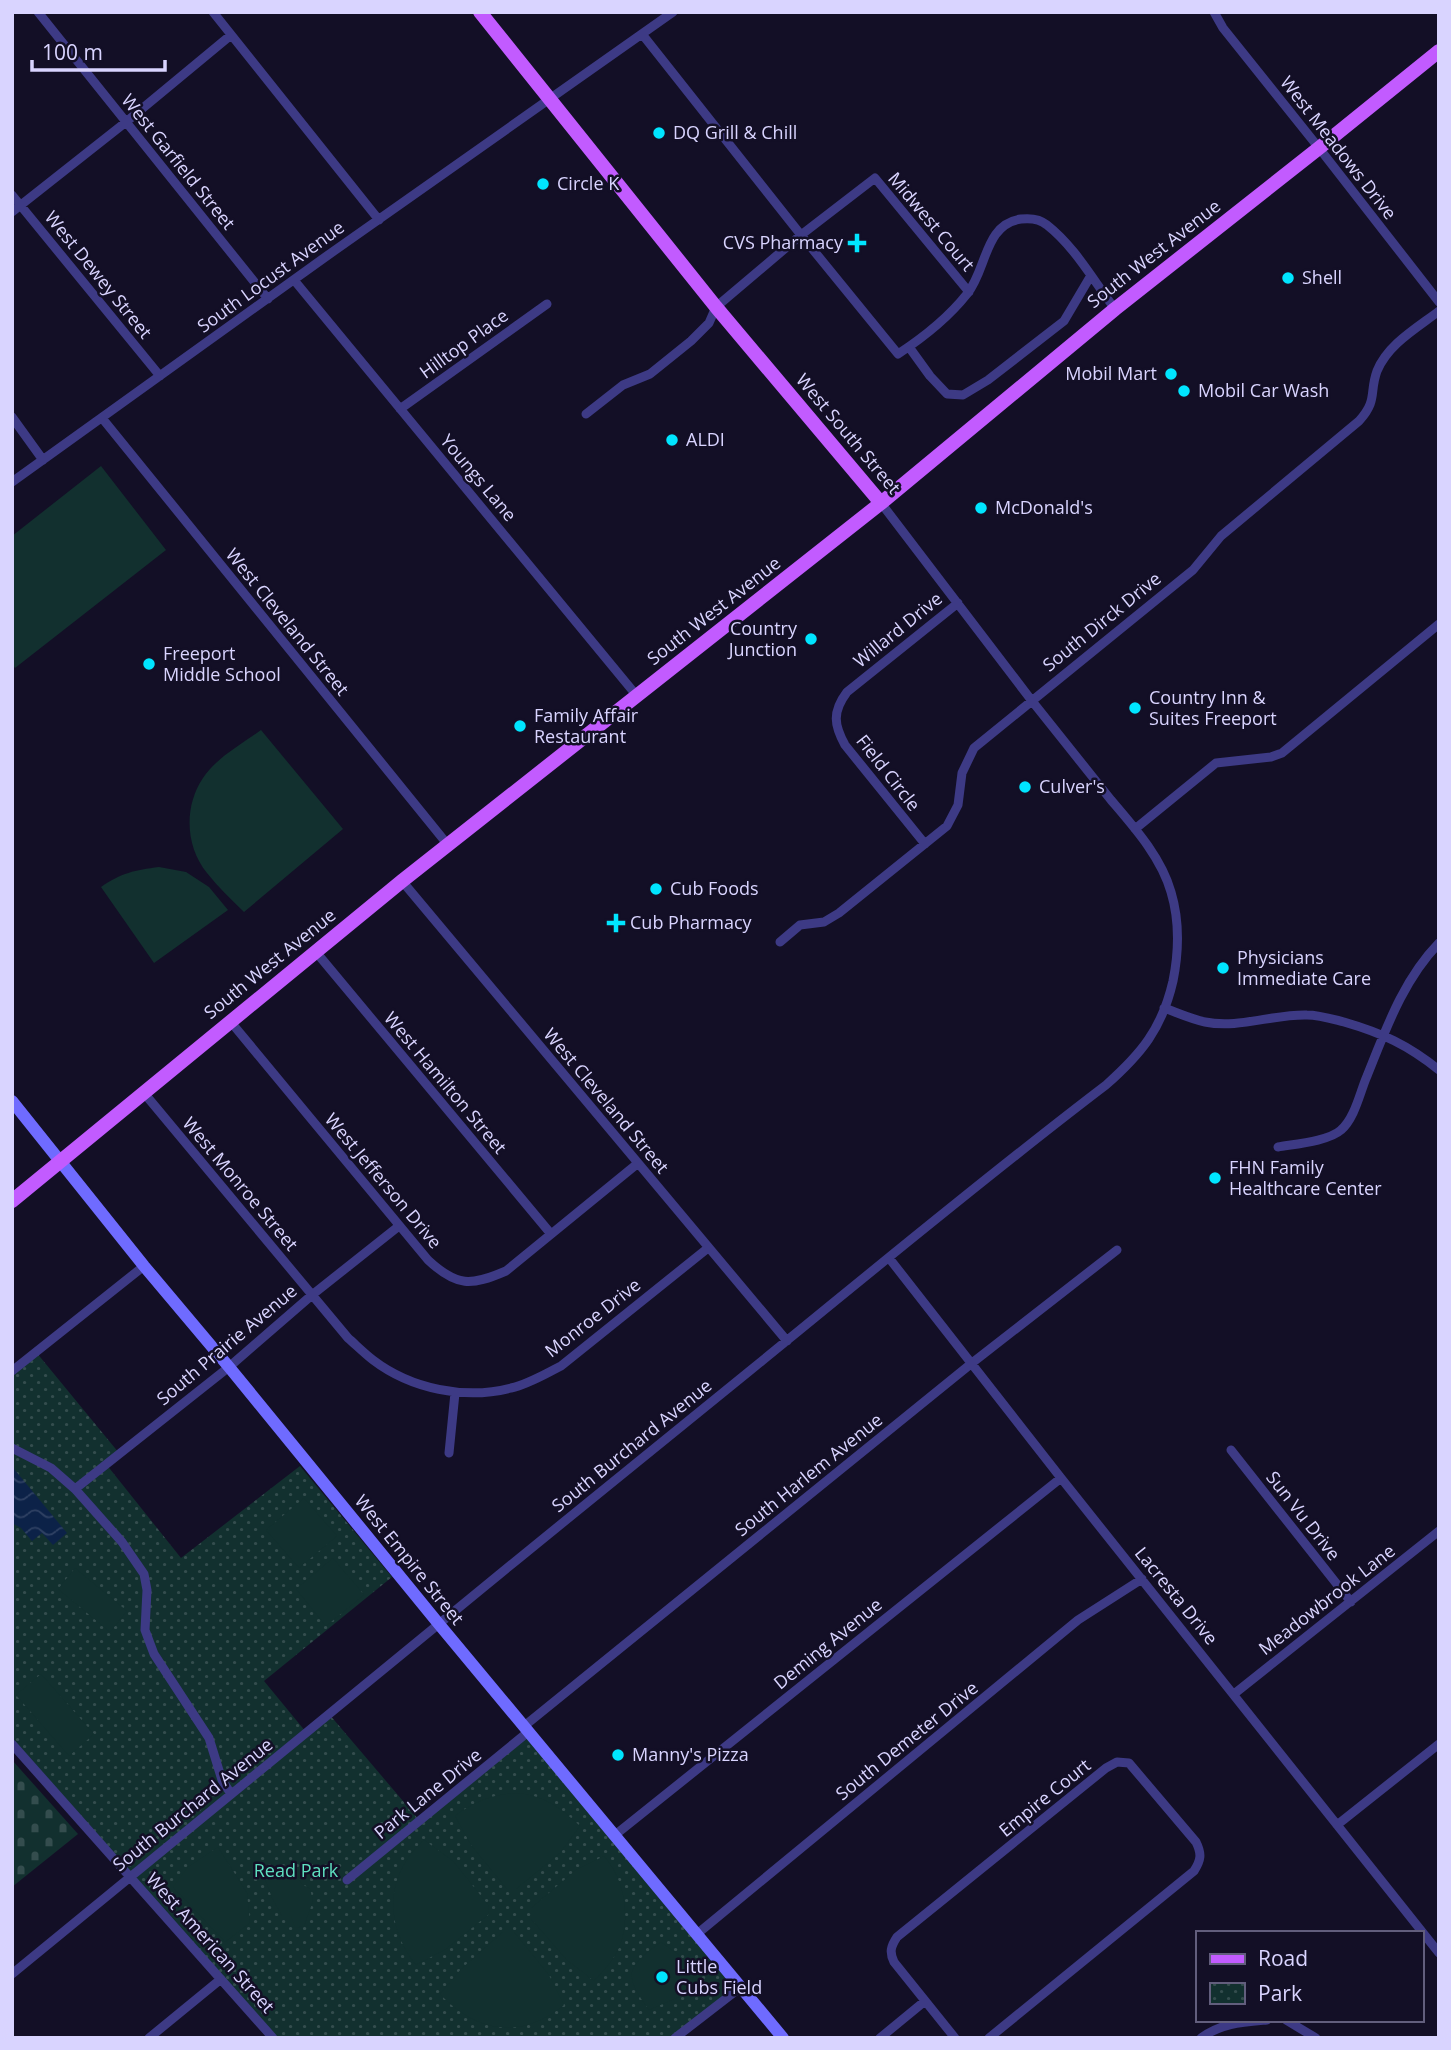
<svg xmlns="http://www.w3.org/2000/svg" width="1451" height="2050" font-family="'Open Sans',sans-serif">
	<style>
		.cemetery { fill: url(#cemetery-stones) }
		.park { fill: url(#park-dots) }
		.pitch { fill: #12302f }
		.water { fill: url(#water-waves) }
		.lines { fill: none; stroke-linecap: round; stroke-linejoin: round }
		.street { stroke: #3d3a85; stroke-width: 9 }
		.secondary { stroke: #6f6bff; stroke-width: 12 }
		.primary { stroke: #c25bff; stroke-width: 14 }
		.poi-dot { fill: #00e5ff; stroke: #130f26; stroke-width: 2.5 }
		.labels { text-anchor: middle; stroke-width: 5; stroke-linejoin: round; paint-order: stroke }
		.poi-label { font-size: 18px; fill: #d9d4ff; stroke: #130f26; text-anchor: start }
		.street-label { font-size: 18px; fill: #d9d4ff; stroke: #130f26 }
		.park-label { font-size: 18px; fill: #5fe0c0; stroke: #130f26 }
	</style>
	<defs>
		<pattern id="cemetery-stones" width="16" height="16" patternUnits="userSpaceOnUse" patternTransform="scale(1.75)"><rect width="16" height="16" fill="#12302f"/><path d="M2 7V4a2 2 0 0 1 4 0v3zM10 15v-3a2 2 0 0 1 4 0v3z" fill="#344d4e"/></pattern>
		<pattern id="park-dots" width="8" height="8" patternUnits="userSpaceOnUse" patternTransform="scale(1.75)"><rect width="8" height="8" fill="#12302f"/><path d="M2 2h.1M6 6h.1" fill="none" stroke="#344d4e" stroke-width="1.8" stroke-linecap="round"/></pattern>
		<pattern id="water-waves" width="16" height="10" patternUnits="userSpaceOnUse" patternTransform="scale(1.75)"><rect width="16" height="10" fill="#0c2248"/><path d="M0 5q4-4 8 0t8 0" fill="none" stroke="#2f4163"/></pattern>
	</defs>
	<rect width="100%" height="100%" fill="#130f26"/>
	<path class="cemetery" d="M12,1760l66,74 -66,53z"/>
	<path class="park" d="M36,1352l83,101 -13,11 75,94 119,-92 92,111 -128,104 42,51 23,-18 91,107 108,-89 209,258 -60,48h-402l-263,-294v-373z"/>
	<path class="pitch" d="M101,466l65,84 -151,118 -3,-4v-128z
		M261,730l82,99 -99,83c-13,-13 -26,-25 -37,-39 -22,-27 -23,-67 -4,-95 13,-20 39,-34 58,-48z
		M159,867l27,5 23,15 19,23 -74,53 -53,-76c20,-14 34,-17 58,-20z
		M304,1498l33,38 -38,32 -33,-38z
		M333,1558l31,37 -38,31 -30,-37z
		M75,1568l52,43 -17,21 -52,-43z
		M41,1674l53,60 -25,22 -53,-61z
		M516,1793c28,2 45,15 64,33l-20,27 -44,36h-9l-36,-44 -16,-29c20,-15 37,-21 61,-23z
		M424,1840l29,21 36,45 -1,9 -42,34 -30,16c-32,-40 -31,-90 8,-125z
		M218,1847l29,46 3,30 -25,19 -52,-55 15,-20z
		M604,1856c20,22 27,60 16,89 -5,14 -16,25 -26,36l-27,-21 -36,-41v-11l45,-38z
		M287,1865l6,3 9,16 8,5 3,12 -9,25 -9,2 -4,-12h-9l-10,-18 -9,-25 3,-5z
		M503,1932h11l35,43 15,30c-43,35 -87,28 -124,-11l21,-25z
		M661,1942l19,14 14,15 -2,13 -4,9 -39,17c-26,-36 -23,-42 12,-68z"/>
	<path class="water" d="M14,1469l53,64 -14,12 -11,-12 -10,8 -11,-13 -9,-5z"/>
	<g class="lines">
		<path class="street" d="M38,12l230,287
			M213,12l166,208
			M1214,12l9,16 96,120 120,154
			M642,34l159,201 74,-57 94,114
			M12,195l148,181
			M12,212l114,-90 105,-87
			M294,280l343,416
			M909,347l21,29 17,18 16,1 25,-15 76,-59 26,-44
			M400,409l147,-105
			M586,414l37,-29 27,-11 41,-33 18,-18 7,-16 85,-72 97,119c26,-17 50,-36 69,-60 20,-24 17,-70 54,-75 9,-1 19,0 26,6 28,22 46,55 68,84
			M12,417l31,43
			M102,418l346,427
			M12,482l312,-224 349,-246
			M1135,829l81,-66 55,-6 11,-4 157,-129
			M925,844l-80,-99c-11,-20 -13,-33 2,-53l111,-89
			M402,881l385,460
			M780,942l20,-17 24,-3 15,-9 108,-87 11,-21 4,-32 12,-25 219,-178 28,-34 138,-115c19,-21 10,-28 18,-50 11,-27 40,-43 62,-60
			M316,952l235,282
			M1164,1008c14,5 27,11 41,14 33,7 68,-8 102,-7 12,0 25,4 37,7 38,11 64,23 95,48
			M230,1021l198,239c29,27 43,26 78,11l131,-107
			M144,1093l204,245c8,7 16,15 25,22 38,29 92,40 138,28 18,-4 34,-14 50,-22l147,-118
			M1278,1147c17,-3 51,-6 63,-17 14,-12 19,-38 26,-54 19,-47 36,-96 72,-133
			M889,1258l172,220 378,475
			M12,1371l132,-105
			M12,1448l39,20 24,21 47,53 22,32 3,16 -2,40 9,24 55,84 13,42 9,14
			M1231,1450l120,152
			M449,1453l6,-60
			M75,1489l154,-122 83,-72 87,-69
			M1234,1694l205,-163
			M523,1727l449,-364 145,-113
			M12,1744l261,294
			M1337,1825l102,-81
			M615,1835l446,-357
			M347,1880l181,-148
			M697,1934l381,-314 64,-41
			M12,1974c247,-202 492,-405 740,-605 117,-95 233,-192 354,-284 35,-31 56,-56 67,-104 6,-30 7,-59 -2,-89 -10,-35 -37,-65 -60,-92 -26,-33 -53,-66 -79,-99 -51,-66 -101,-132 -151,-198
			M1286,2020l30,18
			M149,2038l72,-59
			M675,2038l66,-51
			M880,2038l45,-37
			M955,2038l-61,-76c-5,-10 -3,-16 3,-25l209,-169 11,-6 12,1 67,79c6,12 5,18 -2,29l-205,167
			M1201,2038c20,-15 42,-16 66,-18"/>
		<path class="secondary" d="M12,1101l132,165 85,101 209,256 345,415"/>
		<path class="primary" d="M480,12l236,295 165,196
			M12,1201l390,-320 479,-378 234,-194 204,-161 120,-97"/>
	</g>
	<g class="poi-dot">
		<circle cx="659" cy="133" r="7"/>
		<circle cx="543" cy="184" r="7"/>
		<path d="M853.5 232.5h7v7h7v7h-7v7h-7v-7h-7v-7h7z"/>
		<circle cx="1288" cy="278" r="7"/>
		<circle cx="1171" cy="374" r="7"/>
		<circle cx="1184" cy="391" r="7"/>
		<circle cx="672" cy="440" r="7"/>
		<circle cx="981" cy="508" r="7"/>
		<circle cx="811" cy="639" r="7"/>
		<circle cx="149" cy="664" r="7"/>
		<circle cx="1135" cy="708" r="7"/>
		<circle cx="520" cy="726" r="7"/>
		<circle cx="1025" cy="787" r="7"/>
		<circle cx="656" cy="889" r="7"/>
		<path d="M612.5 912.5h7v7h7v7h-7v7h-7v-7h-7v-7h7z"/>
		<circle cx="1223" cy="968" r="7"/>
		<circle cx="1215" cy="1178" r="7"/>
		<circle cx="618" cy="1755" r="7"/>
		<circle cx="662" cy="1977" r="7"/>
	</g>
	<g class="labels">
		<g class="poi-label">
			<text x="673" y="139">DQ Grill &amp; Chill</text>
			<text x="557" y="190">Circle K</text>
			<text x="843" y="249" text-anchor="end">CVS Pharmacy</text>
			<text x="1302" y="284">Shell</text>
			<text x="1157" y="380" text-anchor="end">Mobil Mart</text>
			<text x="1198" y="397">Mobil Car Wash</text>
			<text x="686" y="446">ALDI</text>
			<text x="995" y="514">McDonald's</text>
			<text x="797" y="635" text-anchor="end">Country<tspan x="797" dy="21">Junction</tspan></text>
			<text x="163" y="660">Freeport<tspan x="163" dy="21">Middle School</tspan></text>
			<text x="1149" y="704">Country Inn &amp;<tspan x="1149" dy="21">Suites Freeport</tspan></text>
			<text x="534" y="722">Family Affair<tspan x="534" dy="21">Restaurant</tspan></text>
			<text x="1039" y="793">Culver's</text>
			<text x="670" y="895">Cub Foods</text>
			<text x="630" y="929">Cub Pharmacy</text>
			<text x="1237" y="964">Physicians<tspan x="1237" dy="21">Immediate Care</tspan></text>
			<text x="1229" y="1174">FHN Family<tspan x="1229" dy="21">Healthcare Center</tspan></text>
			<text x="632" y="1761">Manny's Pizza</text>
			<text x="676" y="1973">Little<tspan x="676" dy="21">Cubs Field</tspan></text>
		</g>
		<g class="street-label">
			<text transform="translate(1338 148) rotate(52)" y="6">West Meadows Drive</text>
			<text transform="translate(178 162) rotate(51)" y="6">West Garfield Street</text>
			<text transform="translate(931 222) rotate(50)" y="6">Midwest Court</text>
			<text transform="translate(1154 254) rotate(-38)" y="6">South West Avenue</text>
			<text transform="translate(98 275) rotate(51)" y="6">West Dewey Street</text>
			<text transform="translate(271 277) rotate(-36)" y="6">South Locust Avenue</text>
			<text transform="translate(464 344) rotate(-36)" y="6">Hilltop Place</text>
			<text transform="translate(848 434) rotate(50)" y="6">West South Street</text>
			<text transform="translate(478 478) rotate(50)" y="6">Youngs Lane</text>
			<text transform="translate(714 611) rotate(-38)" y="6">South West Avenue</text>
			<text transform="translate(287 622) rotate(51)" y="6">West Cleveland Street</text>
			<text transform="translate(1102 622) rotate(-39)" y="6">South Dirck Drive</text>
			<text transform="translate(898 630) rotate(-39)" y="6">Willard Drive</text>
			<text transform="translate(888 773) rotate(52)" y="6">Field Circle</text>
			<text transform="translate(270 964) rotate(-39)" y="6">South West Avenue</text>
			<text transform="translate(445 1083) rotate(50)" y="6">West Hamilton Street</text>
			<text transform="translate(606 1101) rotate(50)" y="6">West Cleveland Street</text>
			<text transform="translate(383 1181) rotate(50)" y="6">West Jefferson Drive</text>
			<text transform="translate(240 1184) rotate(50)" y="6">West Monroe Street</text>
			<text transform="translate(593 1318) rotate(-38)" y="6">Monroe Drive</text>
			<text transform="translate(227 1345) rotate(-40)" y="6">South Prairie Avenue</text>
			<text transform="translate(632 1446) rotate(-39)" y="6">South Burchard Avenue</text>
			<text transform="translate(809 1475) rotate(-39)" y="6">South Harlem Avenue</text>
			<text transform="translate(1303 1516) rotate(52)" y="6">Sun Vu Drive</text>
			<text transform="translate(409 1560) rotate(51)" y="6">West Empire Street</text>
			<text transform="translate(1176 1596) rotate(51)" y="6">Lacresta Drive</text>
			<text transform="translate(1327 1600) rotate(-38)" y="6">Meadowbrook Lane</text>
			<text transform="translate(828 1644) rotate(-39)" y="6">Deming Avenue</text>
			<text transform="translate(907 1741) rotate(-39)" y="6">South Demeter Drive</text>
			<text transform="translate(428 1794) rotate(-39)" y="6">Park Lane Drive</text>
			<text transform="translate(1045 1798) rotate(-39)" y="6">Empire Court</text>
			<text transform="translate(193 1805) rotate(-39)" y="6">South Burchard Avenue</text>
			<text transform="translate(210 1943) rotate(48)" y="6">West American Street</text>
		</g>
		<g class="park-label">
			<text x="296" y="1877">Read Park</text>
		</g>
	</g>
	<rect width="1451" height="2050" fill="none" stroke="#d9d4ff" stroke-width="28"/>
	<rect x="1196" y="1931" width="228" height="91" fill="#130f26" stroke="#625e7d" stroke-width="2"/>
	<rect x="1210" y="1954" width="35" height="10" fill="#c25bff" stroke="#625e7d" stroke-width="2"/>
	<text x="1258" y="1966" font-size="21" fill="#d9d4ff">Road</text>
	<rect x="1210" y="1983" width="35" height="21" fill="url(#park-dots)" stroke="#625e7d" stroke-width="2"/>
	<text x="1258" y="2001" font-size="21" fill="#d9d4ff">Park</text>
	<path d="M32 60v10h133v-10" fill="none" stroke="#d9d4ff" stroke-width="3.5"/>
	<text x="42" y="60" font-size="21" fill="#d9d4ff" stroke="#130f26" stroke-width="5" paint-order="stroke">100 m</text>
</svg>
